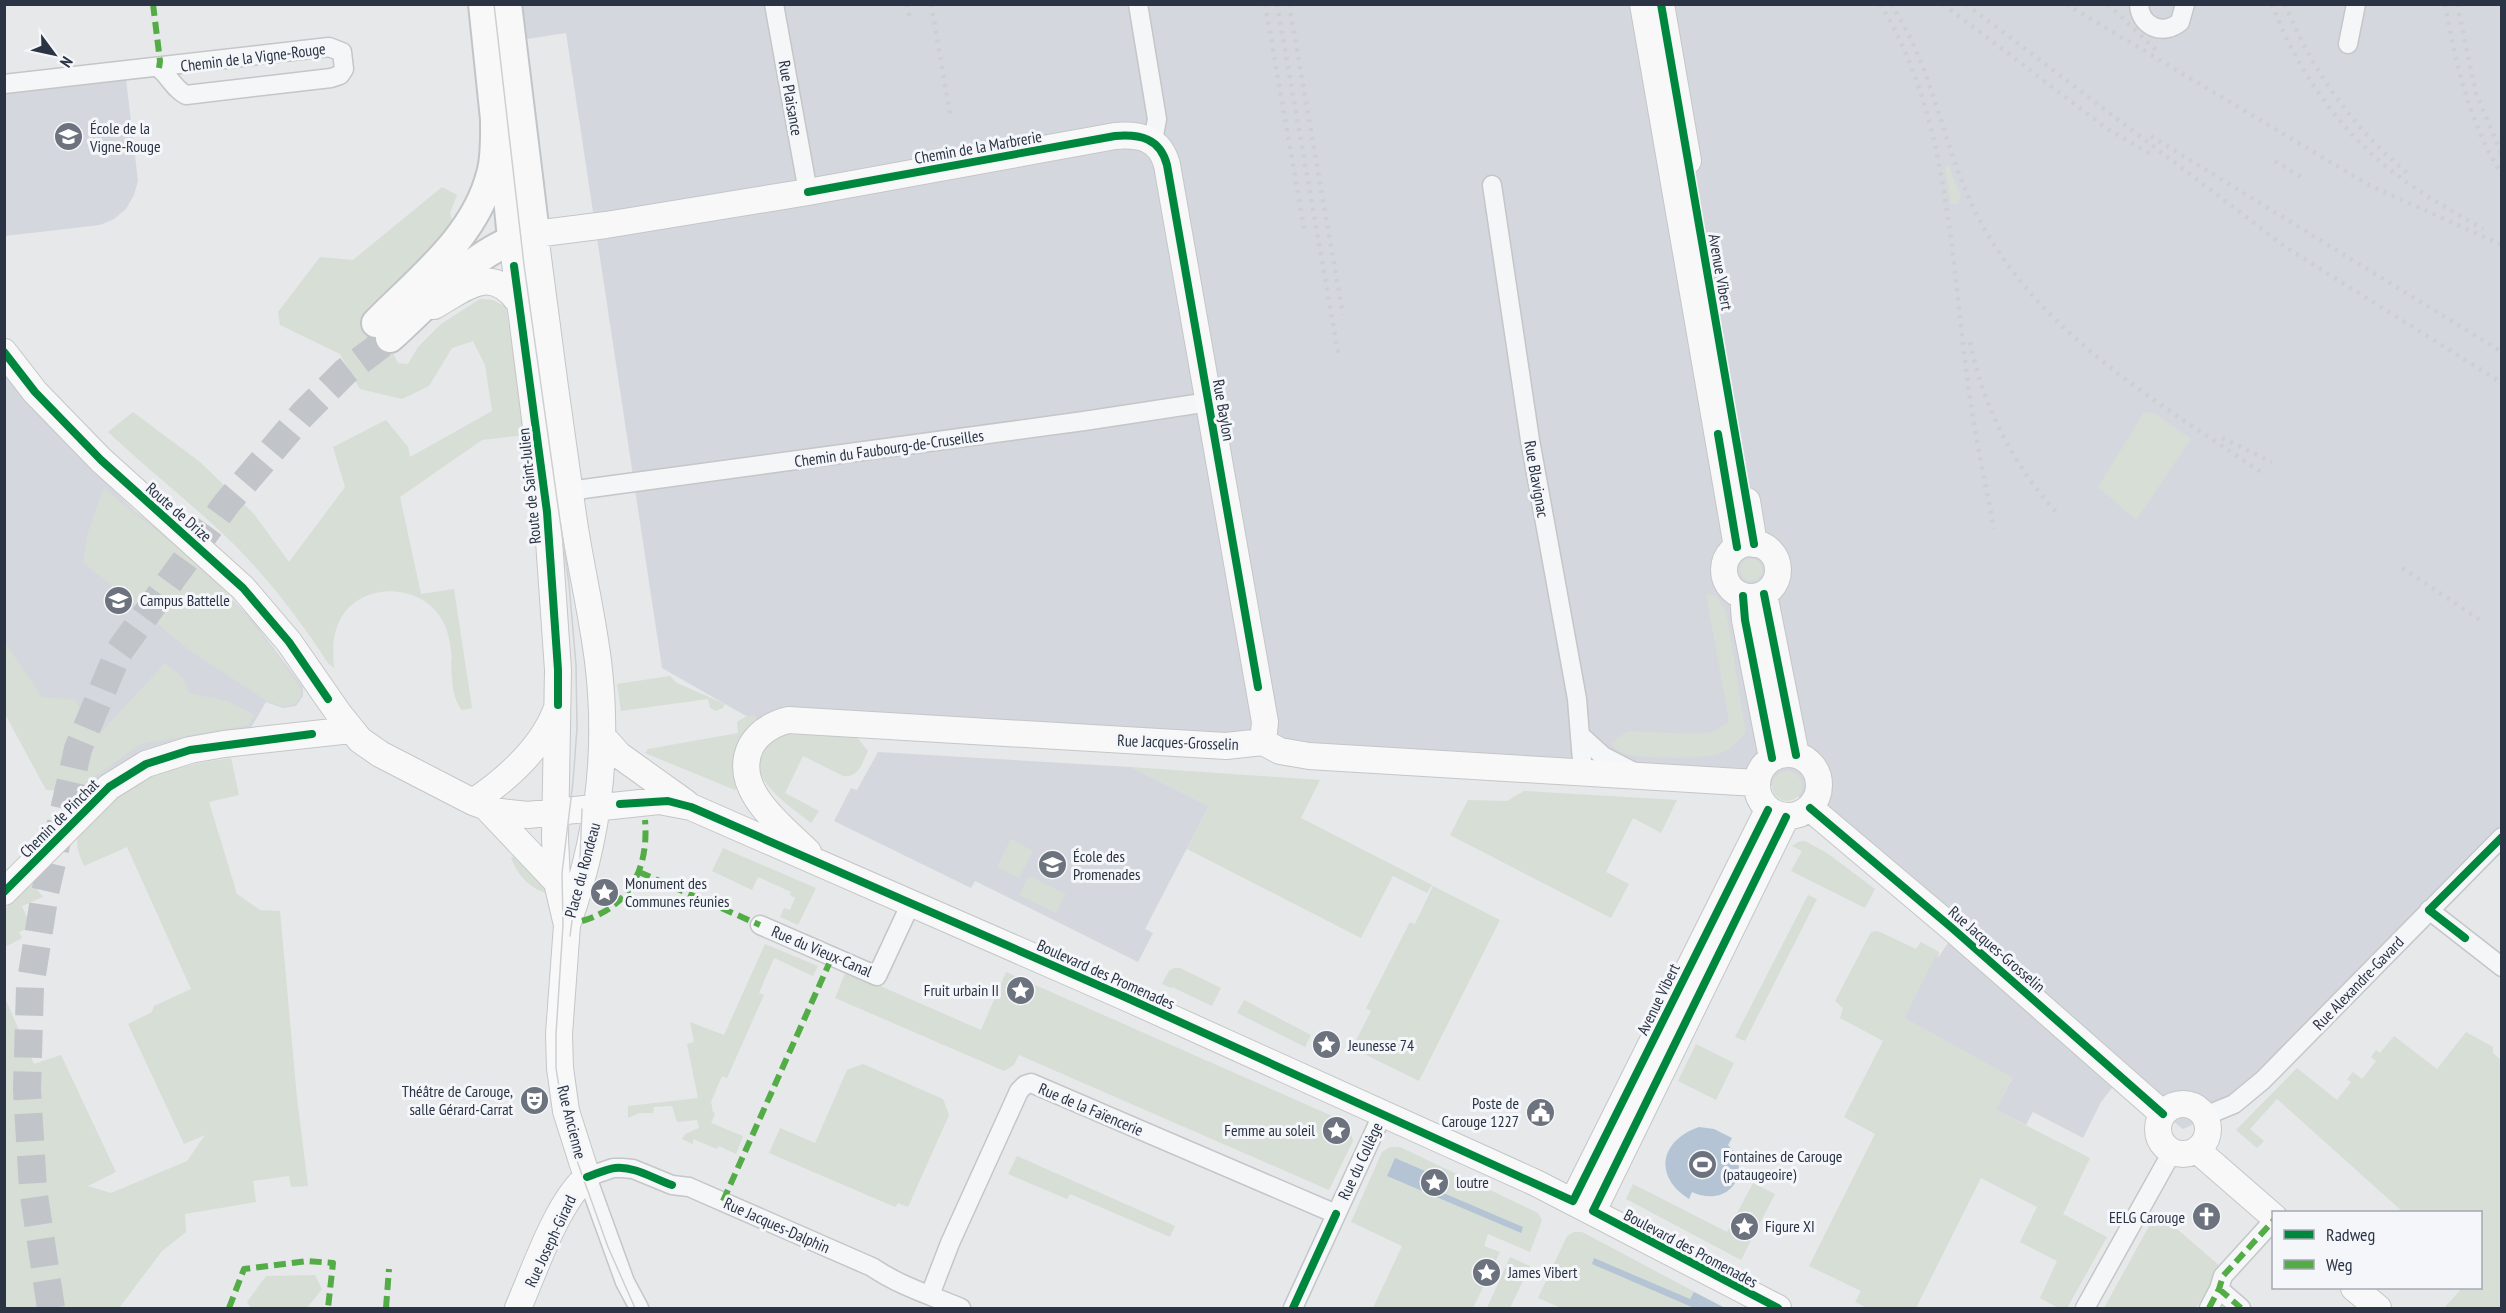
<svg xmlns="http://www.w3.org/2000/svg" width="2506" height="1313" font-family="'PT Sans Narrow',sans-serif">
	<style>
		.built { fill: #d4d7dd }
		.green { fill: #d6ded6 }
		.water { fill: #b4c4d5 }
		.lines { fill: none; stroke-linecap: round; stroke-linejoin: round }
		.primary-tunnel { stroke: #c1c4c9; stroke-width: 28; stroke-dasharray: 28 14; stroke-linecap: butt }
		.street-casing { stroke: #c4c6c8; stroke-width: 21 }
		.secondary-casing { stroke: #c4c6c8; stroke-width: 28 }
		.primary-casing { stroke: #c2c5c8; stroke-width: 32 }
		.street { stroke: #f5f6f7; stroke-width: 18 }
		.secondary { stroke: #f8f8f8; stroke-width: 26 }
		.primary { stroke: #f8f8f8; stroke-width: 28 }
		.tram { stroke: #cecfd2; stroke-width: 1.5 }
		.rail { stroke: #cecfd2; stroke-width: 4.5; stroke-dasharray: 3 6; stroke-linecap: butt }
		.quiet { stroke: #54ac47; stroke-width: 6; stroke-dasharray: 12 6; stroke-linecap: butt }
		.cycleway-casing { stroke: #f4f6f9; stroke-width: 11 }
		.cycleway { stroke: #00873e; stroke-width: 8 }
		.labels { text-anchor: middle; stroke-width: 6; stroke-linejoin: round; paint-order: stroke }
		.street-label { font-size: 16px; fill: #2b3445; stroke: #f4f6f9 }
		.poi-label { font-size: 16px; fill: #2b3445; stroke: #f4f6f9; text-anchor: start }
	</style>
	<rect width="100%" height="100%" fill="#e6e8ea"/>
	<path class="built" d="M518,5h1983v834l-263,264 -55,26 -64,-50 -18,23 -18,36 -50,-26 -7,13 -30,-15 16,-32 -108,-60 31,-62 3,2 18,-27 -169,-144 -1034,-67 -91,-52 -96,-635 -46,7z
		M126,79l12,102 -4,14 -8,14 -12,10 -14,6 -95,11 -1,-144z
		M4,372l57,67 74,72 55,44 63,66 50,66v9l-7,10 -13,2 -17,-6 -15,26 -90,17 -42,20 -37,33 -12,-12 -65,-95z
		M878,752l253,15 78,39 -64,123 8,4 -15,29 -163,-81 -4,7 -137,-67 17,-33 6,2z"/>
	<path class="green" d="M1949,166l12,31 -3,7h-7l-6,-37z
		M442,187l15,8 -7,18 4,13 -63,123 7,14 10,1 10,-17 23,-23 39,-25 13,1 13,7 19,128 -43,5 -82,57 21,97 33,-5 18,119 -10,2c-11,-14 -10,-33 -11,-50l1,-2c-2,-13 -3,-28 -11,-40 -23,-38 -89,-36 -104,9 -5,13 -4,27 -3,41l-6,-5c-32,-49 -67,-94 -110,-134 -36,-33 -75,-64 -110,-97l25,-20 67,50 53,51 36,49 56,-75 -12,-40 53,-27 22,27 2,10 82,-46 -7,-46 -12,-24 -21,7 -23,38 -27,13 -42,-10 -20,-35 -60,-29 -2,-13 42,-55 33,3z
		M2144,412l12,2 35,25 -55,81 -38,-33z
		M104,487c29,27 61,48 90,74 37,34 80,86 107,128v8l-6,7 -12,3 -18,-7 -76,-50 -106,-88 5,-30z
		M1740 570a11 11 0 1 1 22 0a11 11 0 1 1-22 0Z
		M1706,594l10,2 10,15 20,121c-8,9 -14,17 -25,21 -16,7 -83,6 -99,0 -4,-2 -7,-5 -11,-9l16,-13 72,3 12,-2 18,-10z
		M4,641l38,56 34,3 12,25 13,7 64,-69 18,14 6,16 38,8 27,13 -5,11 -108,19 -67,47 -28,-1 -41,-76z
		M670,676l7,7 48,21 -2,4 -7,3 -6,-3 -2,-9 -87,12 -4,-27z
		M754,715l3,3c-20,23 -28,39 -20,70l-2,2 -90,-37 3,-4 90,-16 -1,-11 8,-5z
		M784,734l73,3 11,14c-6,12 -9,27 -25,25l-40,-20 -18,37 34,18 -8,12c-29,-23 -85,-58 -27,-89z
		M231,758l8,37 -30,7 28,92 23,16 20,1 17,187 11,88 -17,1 -2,-11 -36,5 3,21 -71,12 1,18 -24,19 -43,57h-114l-1,-312 30,68 27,-9 55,117 -28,14 23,7 76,-32 18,-26 -21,9 -56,-120 24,-12 2,-6 37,-17 -64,-142 -43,19c-13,-30 -7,-30 13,-51 39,-41 80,-49 134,-57z
		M1131,767l189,13 -19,38 131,67 -5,8 -34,-17 -32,62 -174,-89 22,-43z
		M1772 786a15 15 0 1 1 30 0a15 15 0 1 1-30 0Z
		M1524,791l153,9 -16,33 -28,-15 -27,54 23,12 -18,34 -161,-83 18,-35 39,1z
		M1011,839l22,12 -14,27 -22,-11z
		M1805,841l22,12 48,36 -10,19 -74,-37 11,-20 -10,-5 6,-4z
		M723,848l93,40 -18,37 -18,-8 4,-9 6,2 5,-12 -5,-3 1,-3 -33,-15 -6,13 -40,-19z
		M521,852l29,42c-19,-4 -32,-18 -39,-36z
		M1029,876l37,18 -10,19 -37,-18z
		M31,882l12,15 -21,9 9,21 -12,5 3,6 -17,9 -1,-37z
		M1433,886l67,34 -81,161 -67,-33 19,-37 -5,-3 44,-86 5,2z
		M1808,895l9,4 -72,142 -10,-4z
		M1878,931l38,18 5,-7 18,10 -1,6 -3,-1 -31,61 108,59 -16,33 94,48 -27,56 44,23 -40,71h-9l-18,-10 17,-37 -37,-19 17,-35 -56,-29 -65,130h-49l-12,-6 6,-11 -52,-25 66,-132 -31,-17 39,-76 -43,-23 3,-10 -8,-7 36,-69z
		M765,944l53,22 -5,10 -39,-18 -15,35 5,2 -37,83 -5,-2 -11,26 2,10 2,2 -4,9 32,13 -7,18 -17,-8 -2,3 -24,-10v5l-11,-5 3,-5 14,-6 -2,-8 -20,2 -5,-16 -18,1 -1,6h-14l-11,5v-12l70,-8 -11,-54 7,-2 -4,-20 34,13z
		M1174,968h6l41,20 -9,18 -40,-19 -1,1 -9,-4 7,-13z
		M846,971l135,59 25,-58 342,151 5,18 -24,49 -310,-135 -5,10 -10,6 -169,-73z
		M1244,1000l67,35 -6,12 -68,-34z
		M2466,1032l27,15v6l8,7v248h-57l18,-20h18v-76h-77l-126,-113 -27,30 14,12 -7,7 -21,-18 61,-62 40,32 14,-18 -4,-3 6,-7 9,7 14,-18 -5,-4 5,-7 4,3 14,-17 43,33z
		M1696,1044l38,19 -18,37 -38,-19z
		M863,1064l80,35 6,16 -41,92 -10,-4 -3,4 -126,-54 11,-25 35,15 32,-73z
		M1390,1147h10l138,66 4,7 -12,32 -42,-18 -4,12 16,6 -27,56h-100l29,-62 -51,-24 31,-70z
		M1017,1156l158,70 -5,11 -100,-43 -3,5 -59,-25z
		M1753,1183l22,11 -34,66 -115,-61 7,-15 94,48z
		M2153,1219l16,3 52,45 -25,41h-92z
		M1574,1232h8l143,76h-164l-23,-10 29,-62z
		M1510,1257l20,9 -20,42h-23z
		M315,1275l7,14 -15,19h-56l-4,-6 19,-26z"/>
	<path class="water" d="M1699,1127l15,2 18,9 -4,7c27,27 0,64 -36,47l-3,7c-37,-23 -28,-59 10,-72z
		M1395,1158l37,16 -5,12 96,41 -2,6 -134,-57z
		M1594,1258l96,41 4,-7 31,16h-31l-102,-44z"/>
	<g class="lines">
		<path class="primary-tunnel" d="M51,1308l-18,-119 -6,-99 3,-103 15,-94 33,-144 40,-96 109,-150 76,-89 42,-42 45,-34"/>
		<defs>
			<path id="street" d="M774,4l34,188
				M1138,4l19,115 -4,22
				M2139,4c1,23 24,32 41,18l5,-18
				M2348,44l8,-40
				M4,84l325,-37 13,5 2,17 -4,6 -9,3 -145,17c-11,-5 -17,-19 -27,-27
				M1492,185l38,255 47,259 6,74
				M569,491l515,-70 125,-19
				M1581,736l22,20 33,17
				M2429,910l73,57
				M760,925l117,51 34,-73
				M2205,1116l29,-12 29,-24 239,-243
				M2219,1289l22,19
				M930,1295l20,-52 69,-152 6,-6 6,-2 305,131
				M639,1308l-14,-26 -38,-105 26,-9h9l11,1 39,16 17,2 183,80c28,19 58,28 89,41
				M1293,1308l90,-195
				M2085,1308l87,-156
				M2209,1308l10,-19 4,-13 51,-56"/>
			<path id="secondary" d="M1643,4l94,543
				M1661,4l27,157
				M512,239l35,273 11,158 -3,168 2,44 10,43 -8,109 1,34 6,43 21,66c-30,25 -53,95 -69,131
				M434,306c32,-18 56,-42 84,-5
				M4,352l31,40 66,68 142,128 46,54 50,72 21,26 20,14 93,48 28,10 27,3 131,-14 32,6 434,190 411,186 242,125
				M1747,501l7,43
				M1724 570a27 27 0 1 1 54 0a27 27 0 1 1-54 0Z
				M1764,594l32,161
				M1743,596l2,24 27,138
				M603,737l16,18 67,48
				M1757 785a31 31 0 1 1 62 0a31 31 0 1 1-62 0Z
				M473,802c34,-23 70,-55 84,-94
				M486,807l71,75
				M1810,808l142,120 211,186
				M808,852c-26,-26 -78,-63 -57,-106 8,-14 22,-22 37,-26l438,26 37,-4 17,9 29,5 447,27
				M4,892l105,-105 37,-23 44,-14 34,-6 127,-14
				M567,925c31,-85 42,-175 31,-264 -6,-47 -17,-93 -24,-139 -14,-96 -27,-192 -39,-288l71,-9 202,-33 307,-56c25,-2 45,2 52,29l98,557 -2,20
				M2158 1129a25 25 0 1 1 50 0a25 25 0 1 1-50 0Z
				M2197,1150l77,67
				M1573,1201l195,-391
				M1593,1211l193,-394
				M2354,1288l24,20"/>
			<path id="primary" d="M483,4l12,115 10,47 7,73
				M376,323c44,-45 99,-86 115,-149 5,-17 4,-37 4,-55
				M390,338c41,-36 90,-96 145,-104l-28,-230"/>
		</defs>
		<use href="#street" class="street-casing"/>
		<use href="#secondary" class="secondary-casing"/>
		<use href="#primary" class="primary-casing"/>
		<use href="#street" class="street"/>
		<use href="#secondary" class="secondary"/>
		<use href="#primary" class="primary"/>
		<path class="tram" d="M494,4l30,261 45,319 7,81 1,63 -4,54 -11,91 1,52 -7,109v34l7,44 8,32 37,103 27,61
			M570,936l10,-76 2,-51"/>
		<path class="rail" d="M907,4l3,15
			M931,4l20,115
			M1265,4l40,229
			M1277,4l62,354
			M1289,4l54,311
			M1880,4c67,108 70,242 86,364 6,54 18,108 28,161
			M1891,4c44,67 50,138 84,207 60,121 181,190 289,263
			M1943,4l163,124 46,27
			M1966,4l321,244 215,135
			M2066,4l303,181 133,60
			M2108,4l52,50
			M2272,4c27,72 74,136 137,180 24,17 49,30 74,45
			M2285,4c27,67 69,126 125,171
			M2445,4c11,61 24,118 57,171
			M2457,4l19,89 26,62
			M2151,136l351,216
			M2275,161l31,19
			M1970,342c13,64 44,125 88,172
			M2222,438l50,24
			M2402,568l81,54"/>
		<path class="quiet" d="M153,4l7,57 -1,7
			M639,872l121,53
			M582,921c48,-14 67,-53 63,-101
			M723,1201l109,-244
			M2219,1289l22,19
			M229,1308l15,-39 63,-8 26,2 -5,45
			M386,1308l3,-39
			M2209,1308l10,-19 4,-13 51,-56"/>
		<defs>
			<path id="cycleway" d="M1661,4l93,540
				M808,192l307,-56c25,-2 45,2 52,29l91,522
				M514,266l33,246 11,158v35
				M4,352l31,40 66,68 142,128 46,54 39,57
				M1718,434l19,113
				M1764,594l32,161
				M1743,596l2,24 27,138
				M620,804l48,-3 23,6 434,190 448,204 195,-391
				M1810,808l142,120 211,186
				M4,892l105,-105 37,-23 44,-14 122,-16
				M2465,938l-36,-28 73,-73
				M587,1177c9,-3 19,-8 28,-9 20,-2 39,11 57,17
				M1293,1308l43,-94
				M1778,1308l-185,-97 193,-394"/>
		</defs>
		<use href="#cycleway" class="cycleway-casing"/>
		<use href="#cycleway" class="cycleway"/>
	</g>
	<defs>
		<symbol id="school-disc" viewBox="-11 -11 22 22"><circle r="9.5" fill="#6c737f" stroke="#f4f6f9"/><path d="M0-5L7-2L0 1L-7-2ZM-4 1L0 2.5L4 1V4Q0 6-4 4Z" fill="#fff"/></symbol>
		<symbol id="university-disc" viewBox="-11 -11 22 22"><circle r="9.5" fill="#6c737f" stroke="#f4f6f9"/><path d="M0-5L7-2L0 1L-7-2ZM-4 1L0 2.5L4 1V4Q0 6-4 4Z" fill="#fff"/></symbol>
		<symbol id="sight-disc" viewBox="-11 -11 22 22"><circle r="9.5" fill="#6c737f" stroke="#f4f6f9"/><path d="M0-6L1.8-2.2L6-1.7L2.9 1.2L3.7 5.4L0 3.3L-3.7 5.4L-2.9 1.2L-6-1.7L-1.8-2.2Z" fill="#fff"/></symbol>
		<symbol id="theatre-disc" viewBox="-11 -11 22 22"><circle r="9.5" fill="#6c737f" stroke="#f4f6f9"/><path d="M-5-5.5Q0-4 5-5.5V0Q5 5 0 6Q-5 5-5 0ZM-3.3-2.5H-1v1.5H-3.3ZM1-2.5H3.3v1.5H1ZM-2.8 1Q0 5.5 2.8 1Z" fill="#fff"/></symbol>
		<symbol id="civic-disc" viewBox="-11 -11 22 22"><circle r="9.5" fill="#6c737f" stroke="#f4f6f9"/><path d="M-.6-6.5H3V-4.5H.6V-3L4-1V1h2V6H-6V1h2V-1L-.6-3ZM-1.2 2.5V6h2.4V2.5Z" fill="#fff"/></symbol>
		<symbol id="stadium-disc" viewBox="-11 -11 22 22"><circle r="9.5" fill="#6c737f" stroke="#f4f6f9"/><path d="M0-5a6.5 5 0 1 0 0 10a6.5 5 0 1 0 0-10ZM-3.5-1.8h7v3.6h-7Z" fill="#fff"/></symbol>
		<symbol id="church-disc" viewBox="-11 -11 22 22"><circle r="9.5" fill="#6c737f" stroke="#f4f6f9"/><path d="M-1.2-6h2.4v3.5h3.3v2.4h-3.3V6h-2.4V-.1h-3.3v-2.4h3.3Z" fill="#fff"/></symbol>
	</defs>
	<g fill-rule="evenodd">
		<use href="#school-disc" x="52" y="120" width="33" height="33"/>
		<use href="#university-disc" x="102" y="584" width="33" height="33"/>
		<use href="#school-disc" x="1036" y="848" width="33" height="33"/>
		<use href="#sight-disc" x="588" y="876" width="33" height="33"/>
		<use href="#sight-disc" x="1004" y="974" width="33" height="33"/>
		<use href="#sight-disc" x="1310" y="1028" width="33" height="33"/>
		<use href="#theatre-disc" x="518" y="1084" width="33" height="33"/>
		<use href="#civic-disc" x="1524" y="1096" width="33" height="33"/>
		<use href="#sight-disc" x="1320" y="1114" width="33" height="33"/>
		<use href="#stadium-disc" x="1686" y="1148" width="33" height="33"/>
		<use href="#sight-disc" x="1418" y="1166" width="33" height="33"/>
		<use href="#church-disc" x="2190" y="1200" width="33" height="33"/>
		<use href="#sight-disc" x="1728" y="1210" width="33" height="33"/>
		<use href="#sight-disc" x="1470" y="1256" width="33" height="33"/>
	</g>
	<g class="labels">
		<g class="street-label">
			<text transform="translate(253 57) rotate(-7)" y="6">Chemin de la Vigne-Rouge</text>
			<text transform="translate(791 98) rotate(80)" y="6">Rue Plaisance</text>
			<text transform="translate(978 147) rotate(-10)" y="6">Chemin de la Marbrerie</text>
			<text transform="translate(1721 272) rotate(80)" y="6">Avenue Vibert</text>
			<text transform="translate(1224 410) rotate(80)" y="6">Rue Baylon</text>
			<text transform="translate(889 448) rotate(-8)" y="6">Chemin du Faubourg-de-Cruseilles</text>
			<text transform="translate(1537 479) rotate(80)" y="6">Rue Blavignac</text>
			<text transform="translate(529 486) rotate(-96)" y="6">Route de Saint-Julien</text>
			<text transform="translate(179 512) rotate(41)" y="6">Route de Drize</text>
			<text transform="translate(1178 742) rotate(2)" y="6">Rue Jacques-Grosselin</text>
			<text transform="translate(59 818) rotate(-45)" y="6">Chemin de Pinchat</text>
			<text transform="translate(582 870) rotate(-75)" y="6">Place du Rondeau</text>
			<text transform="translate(1997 949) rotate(41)" y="6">Rue Jacques-Grosselin</text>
			<text transform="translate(822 951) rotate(23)" y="6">Rue du Vieux-Canal</text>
			<text transform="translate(1106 974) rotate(24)" y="6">Boulevard des Promenades</text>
			<text transform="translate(2358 983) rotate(-46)" y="6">Rue Alexandre-Gavard</text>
			<text transform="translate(1658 999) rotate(-64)" y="6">Avenue Vibert</text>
			<text transform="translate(1091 1109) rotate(23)" y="6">Rue de la Faïencerie</text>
			<text transform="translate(572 1122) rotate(76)" y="6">Rue Ancienne</text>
			<text transform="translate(1360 1161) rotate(-65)" y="6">Rue du Collège</text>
			<text transform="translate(777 1225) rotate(24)" y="6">Rue Jacques-Dalphin</text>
			<text transform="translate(550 1241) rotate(-65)" y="6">Rue Joseph-Girard</text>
			<text transform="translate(1691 1248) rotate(28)" y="6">Boulevard des Promenades</text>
		</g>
		<g class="poi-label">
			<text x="90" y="134">École de la<tspan x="90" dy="18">Vigne-Rouge</tspan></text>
			<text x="140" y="606">Campus Battelle</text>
			<text x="1073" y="862">École des<tspan x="1073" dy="18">Promenades</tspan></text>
			<text x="625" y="889">Monument des<tspan x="625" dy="18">Communes réunies</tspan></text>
			<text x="999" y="996" text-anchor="end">Fruit urbain II</text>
			<text x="1348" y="1051">Jeunesse 74</text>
			<text x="513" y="1097" text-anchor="end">Théâtre de Carouge,<tspan x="513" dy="18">salle Gérard-Carrat</tspan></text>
			<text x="1519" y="1109" text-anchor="end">Poste de<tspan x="1519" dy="18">Carouge 1227</tspan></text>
			<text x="1315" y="1136" text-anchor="end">Femme au soleil</text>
			<text x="1723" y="1162">Fontaines de Carouge<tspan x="1723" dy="18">(pataugeoire)</tspan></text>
			<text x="1456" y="1188">loutre</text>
			<text x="2185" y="1223" text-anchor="end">EELG Carouge</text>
			<text x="1765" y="1232">Figure XI</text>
			<text x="1508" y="1278">James Vibert</text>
		</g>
	</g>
	<rect width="2506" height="1313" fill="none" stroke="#2b3445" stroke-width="12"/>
	<rect x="2272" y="1211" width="210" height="78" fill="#f4f6f9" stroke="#a4a8b1" stroke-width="1.5"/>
	<rect x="2284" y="1230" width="30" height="9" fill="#00873e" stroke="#a4a8b1" stroke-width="1.5"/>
	<text x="2326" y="1241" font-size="18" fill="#2b3445">Radweg</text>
	<rect x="2284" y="1260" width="30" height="9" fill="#54ac47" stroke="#a4a8b1" stroke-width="1.5"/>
	<text x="2326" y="1271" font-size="18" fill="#2b3445">Weg</text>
	<g transform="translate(54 54) rotate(123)" stroke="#f4f6f9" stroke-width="4.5" paint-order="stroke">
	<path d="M0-4.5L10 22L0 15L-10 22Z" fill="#2b3445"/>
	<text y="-9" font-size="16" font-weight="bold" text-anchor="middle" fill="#2b3445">N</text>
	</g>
</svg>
